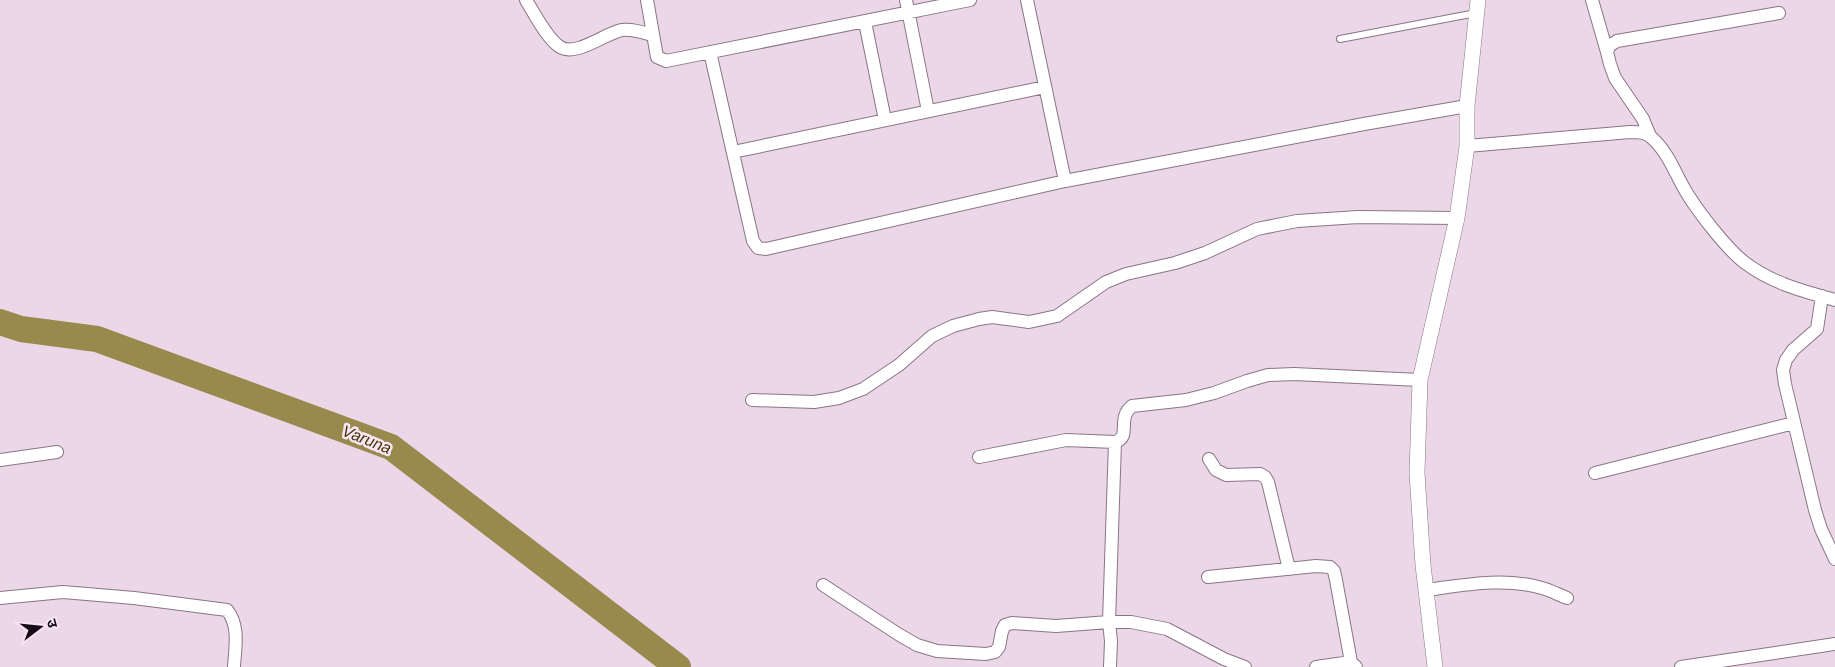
<svg xmlns="http://www.w3.org/2000/svg" width="1835" height="667" font-family="Helvetica,'Noto Sans Devanagari',sans-serif">
	<style>
		.lines { fill: none; stroke-linecap: round; stroke-linejoin: round }
		.river { stroke: #978a4c; stroke-width: 26 }
		.service-casing { stroke: #887585; stroke-width: 8 }
		.minor-casing { stroke: #887585; stroke-width: 14 }
		.tertiary-casing { stroke: #887585; stroke-width: 16 }
		.service { stroke: #fff; stroke-width: 6 }
		.minor { stroke: #fff; stroke-width: 12 }
		.tertiary { stroke: #fff; stroke-width: 15 }
		.labels { text-anchor: middle; stroke-width: 5; stroke-linejoin: round; paint-order: stroke }
		.water-label { font-size: 16px; font-style: italic; fill: #403601; stroke: #f9e4f6 }
	</style>
	<rect width="100%" height="100%" fill="#ecd7e9"/>
	<g class="lines">
		<path class="river" d="M0,322l21,7 76,10 294,108 287,220"/>
		<defs>
			<path id="service" d="M1340,39l136,-26"/>
			<path id="minor" d="M526,0c8,13 21,39 34,47 17,10 45,-14 62,-17 10,-1 20,2 30,5
				M647,0l10,57 9,4 304,-61
				M906,0l22,111
				M1027,0l38,181
				M1592,0l15,52
				M865,22l20,98
				M710,52l43,189 5,7 8,1 299,-68 299,-57 103,-18
				M1650,136l-7,-17 -28,-41 -5,-14 -3,-12 2,-6 8,-5 162,-28
				M1467,146l163,-14c8,0 16,0 22,6 17,15 24,38 36,57 12,19 39,54 56,67 27,21 59,29 91,38
				M733,152l312,-65
				M1822,296l-5,33 -24,21 -7,10 -3,10 2,14 30,126 6,19 14,30
				M752,400l62,2 25,-4 24,-9 36,-24 33,-29 21,-10 26,-7 13,-2 37,5 28,-6 49,-34 20,-8 49,-11 30,-10 52,-24 40,-8 61,-4 99,1
				M979,457l87,-17 49,2c17,-5 1,-23 17,-36l54,-6 28,-7 33,-12 21,-6 26,-1 126,6
				M1209,459l7,11 10,5 34,-1 5,3 3,5 21,87
				M0,460l57,-8
				M1595,473l199,-50
				M1208,577l108,-11 14,1 4,4 2,9 15,82 5,5
				M823,585l75,49 19,11 20,6 49,3 9,-2 4,-5 3,-16 3,-6 7,-2 44,3 53,-4h22l36,7 57,30 21,8
				M1426,590c38,-5 78,-13 116,-2 8,2 17,7 25,10
				M0,598l63,-6 71,6 93,12c13,16 8,38 7,57
				M1110,667l1,-26 -2,-19 6,-180
				M1316,667l35,-5
				M1681,667l154,-23"/>
			<path id="tertiary" d="M1435,667l-12,-102 -6,-92 3,-93 37,-162 10,-72v-40l11,-106"/>
		</defs>
		<use href="#service" class="service-casing"/>
		<use href="#minor" class="minor-casing"/>
		<use href="#tertiary" class="tertiary-casing"/>
		<use href="#service" class="service"/>
		<use href="#minor" class="minor"/>
		<use href="#tertiary" class="tertiary"/>
	</g>
	<g class="labels">
		<g class="water-label">
			<text transform="translate(367 439) rotate(22)" y="6">Varuna</text>
		</g>
	</g>
	<g transform="translate(40 627) rotate(74)" stroke="#f9e4f6" stroke-width="4" paint-order="stroke">
	<path d="M0-4L9 19L0 12L-9 19Z" fill="#140d13"/>
	<text y="-8" font-size="14" font-weight="bold" text-anchor="middle" fill="#140d13">उ</text>
	</g>
</svg>
